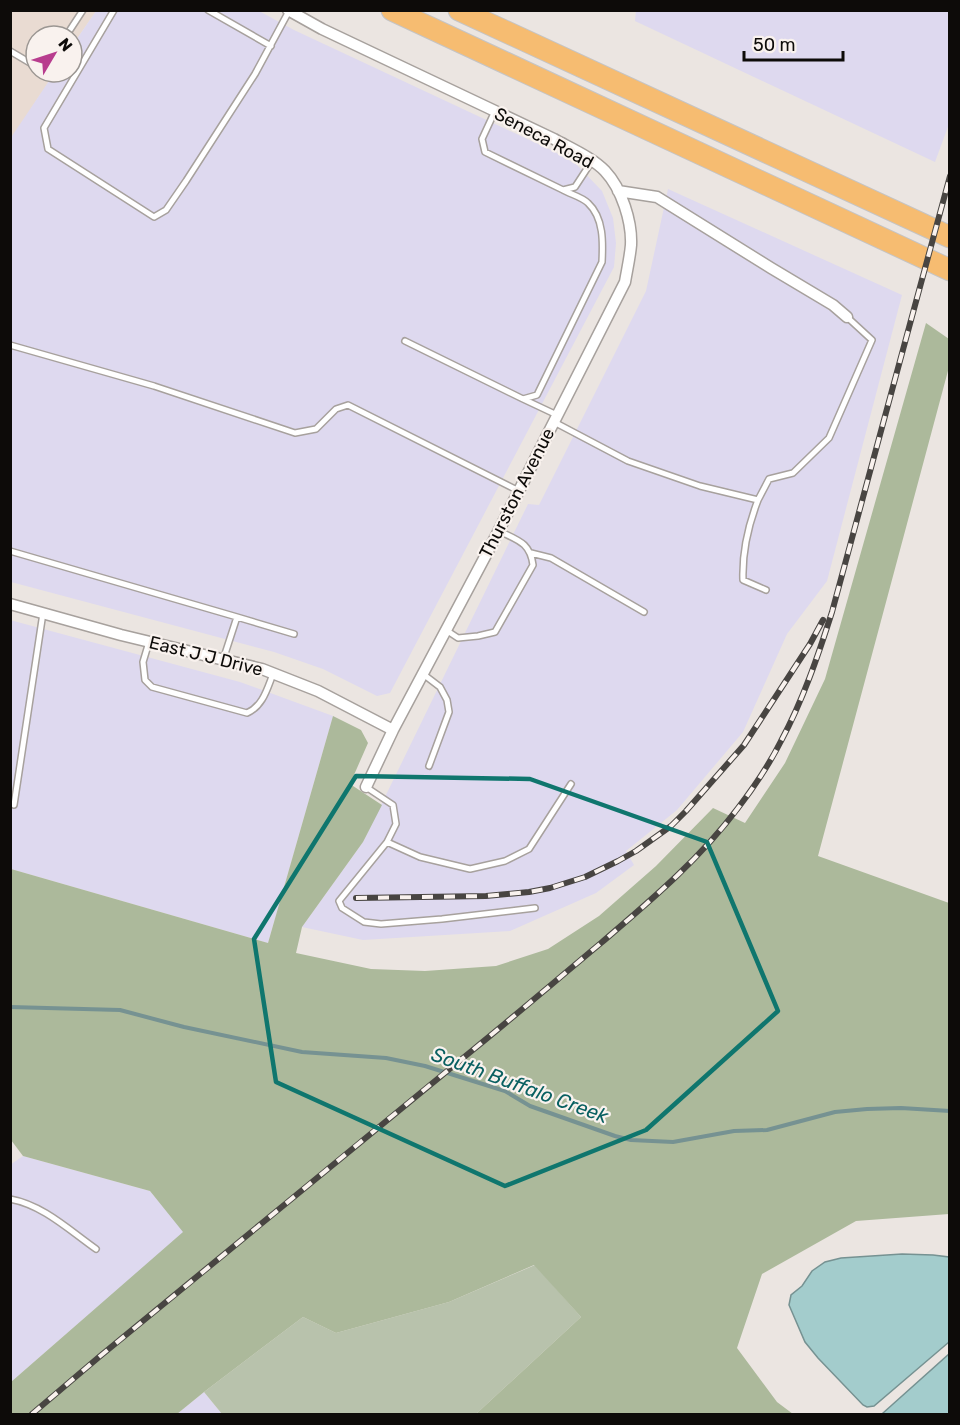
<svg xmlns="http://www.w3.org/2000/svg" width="960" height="1425" font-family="Rubik,sans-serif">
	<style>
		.built { fill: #e9dbd2 }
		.industrial { fill: #ded9ef }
		.green { fill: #b8c2ac }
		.forest { fill: #acb99b }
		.water { fill: #a3cccc; stroke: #769292; stroke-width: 1.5 }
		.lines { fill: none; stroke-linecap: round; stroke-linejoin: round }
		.stream { stroke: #769292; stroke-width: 4 }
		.lane-casing { stroke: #a7a19d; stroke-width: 8 }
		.street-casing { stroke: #a7a19d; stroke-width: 13 }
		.highway-casing { stroke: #c5c4c4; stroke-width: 23 }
		.lane { stroke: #fff; stroke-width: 5 }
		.street { stroke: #fff; stroke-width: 10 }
		.highway { stroke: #f6bc71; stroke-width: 21 }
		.rail-casing { stroke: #484542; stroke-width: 6 }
		.rail { stroke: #f9f2ee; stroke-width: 4; stroke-dasharray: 11; stroke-linecap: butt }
		.marked { fill: none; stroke: #0f766e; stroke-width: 4.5; stroke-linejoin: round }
		.labels { text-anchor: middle; stroke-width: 4.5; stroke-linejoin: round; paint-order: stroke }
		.street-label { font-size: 18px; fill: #0d0b09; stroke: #f9f2ee }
		.water-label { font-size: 20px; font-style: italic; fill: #096061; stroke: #f9f2ee }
	</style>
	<rect width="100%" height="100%" fill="#ebe5e1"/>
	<path class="built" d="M11,11h85l-24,35v-10h-36v36h19l-44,67z"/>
	<path class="industrial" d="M636,10l313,1v113l-14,38 -300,-141z
		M96,11h163l35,19 259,121 23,13 26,27 11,27 3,25 -2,24 -224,426 -13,3 -54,-27 -49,-17 -263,-70 -1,-443 45,-67h17v-26z
		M668,189l234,106 -75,286 -40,53 -44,98 -66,78 -51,41 8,14 -38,28 -86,38 -147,9 -61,-13 61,-85 165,-338 11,1 107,-214z
		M10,620l230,62 93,34 -65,227 -257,-74z
		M23,1156l127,35 34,41 -173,150 -1,-217z
		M204,1392l18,22h-45z"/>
	<path class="green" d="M535,1265l46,52 -105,97h-254l-18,-22 99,-75 33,16 113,-31z"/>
	<path class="forest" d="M926,323l23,16v28l-131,489 131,47v311l-93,7 -94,53 -25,74 40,54 16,12h-317l105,-97 -47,-52 -85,37 -113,31 -33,-16 -99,75 -27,22h-166v-32l172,-150 -33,-41 -127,-35 -12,-16v-271l257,74 65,-227 28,14 7,13 -18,41 32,21 -19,37 -61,85 -6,26 75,16 54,2 71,-5 52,-17 51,-33 57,-50 57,-58 32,15 40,-60 40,-84z"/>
	<path class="water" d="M902,1254l31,1 16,2v85l-75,64 -7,1 -4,-2 -45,-47 -13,-16 -16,-37 2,-10 11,-9 10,-15 13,-9 16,-4z
		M949,1354v60h-67l1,-1z"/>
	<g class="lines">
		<path class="stream" d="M10,1007l110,3 64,17 118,25 84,6 39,8 80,25 25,15 85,30 16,4 42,2 61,-11 33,-1 68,-18 32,-3 34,-1 49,3"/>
		<defs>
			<path id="lane" d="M114,10l-70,118 4,21 106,68 12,-7 20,-29 69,-107 34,-63
				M208,10l63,36
				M66,36l17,-26
				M10,51l22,13 4,1
				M495,111l-13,28 3,13 78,38 12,-3 17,-26
				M405,341l118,58 14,-4 65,-133c1,-19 2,-44 -14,-59 -6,-6 -18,-9 -25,-13
				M10,345l144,41 141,47 21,-4 20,-20 12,-4 171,86
				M523,399l34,16
				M554,422l74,39 72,25 58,14 11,-21 24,-6 36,-35 43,-98 -25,-23
				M758,500c-10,26 -16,52 -15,80l23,10
				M10,551l227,66 -14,43
				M531,553l20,5 93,54
				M237,617l57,17
				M446,630l12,8 20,-2 17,-4 38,-67c-3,-23 -16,-25 -34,-34
				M149,642l-6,20 2,18 7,7 95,26c16,-7 20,-24 26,-39
				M423,674l17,13 7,13 2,12 -20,54
				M366,787l27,18 3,19 -9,18 33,15 50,12 35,-8 24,-12 42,-65
				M14,805l29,-192
				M387,842l-48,59 3,7 22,14 17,2 61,-5 93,-11
				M10,1199c33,6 59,31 86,50"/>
			<path id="street" d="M288,10l34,19 232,110c16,9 39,19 51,32 17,18 27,51 26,74 -1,12 -4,25 -6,37l-129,254 -103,194 -27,57
				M618,191l39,6 114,71 62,37 14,12
				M10,604l111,31 141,34 56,22 75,39"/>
			<path id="highway" d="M392,10l558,260
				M459,10l491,227"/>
		</defs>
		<use href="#lane" class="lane-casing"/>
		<use href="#street" class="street-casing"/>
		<use href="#highway" class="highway-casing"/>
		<use href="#lane" class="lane"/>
		<use href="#street" class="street"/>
		<use href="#highway" class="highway"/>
		<defs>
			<path id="rail" d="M356,898l130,-2 43,-4 21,-4 35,-11 33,-16 18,-10 35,-25 15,-15 58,-66 66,-101 13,-24
				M32,1414l67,-57c125,-102 250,-206 375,-308 43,-35 85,-71 127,-106 49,-42 98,-83 137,-135 16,-21 31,-43 43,-67 22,-41 37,-85 51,-129l118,-436"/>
		</defs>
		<use href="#rail" class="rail-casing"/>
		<use href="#rail" class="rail"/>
	</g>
	<path class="marked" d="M356,776l174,3 177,63 71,169 -132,119 -141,56 -229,-104 -22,-143z"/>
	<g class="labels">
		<g class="street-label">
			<text transform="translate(544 138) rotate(28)" y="6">Seneca Road</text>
			<text transform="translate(517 493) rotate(-63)" y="6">Thurston Avenue</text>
			<text transform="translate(206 656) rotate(14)" y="6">East J J Drive</text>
		</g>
		<g class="water-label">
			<text transform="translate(520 1085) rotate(20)" y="7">South Buffalo Creek</text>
		</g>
	</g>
	<rect width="960" height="1425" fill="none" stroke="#0d0b09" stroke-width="24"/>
	<g transform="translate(54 54) rotate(51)"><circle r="28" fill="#f9f2ee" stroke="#9b9692" stroke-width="1.5"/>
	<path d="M0-4.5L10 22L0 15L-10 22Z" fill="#b83d8e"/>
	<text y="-9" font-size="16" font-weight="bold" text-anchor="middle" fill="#0d0b09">N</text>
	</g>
	<path d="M744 51v9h99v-9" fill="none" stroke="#0d0b09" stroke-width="3"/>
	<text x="753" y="51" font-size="18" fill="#0d0b09" stroke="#f9f2ee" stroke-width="4.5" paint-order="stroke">50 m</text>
</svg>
